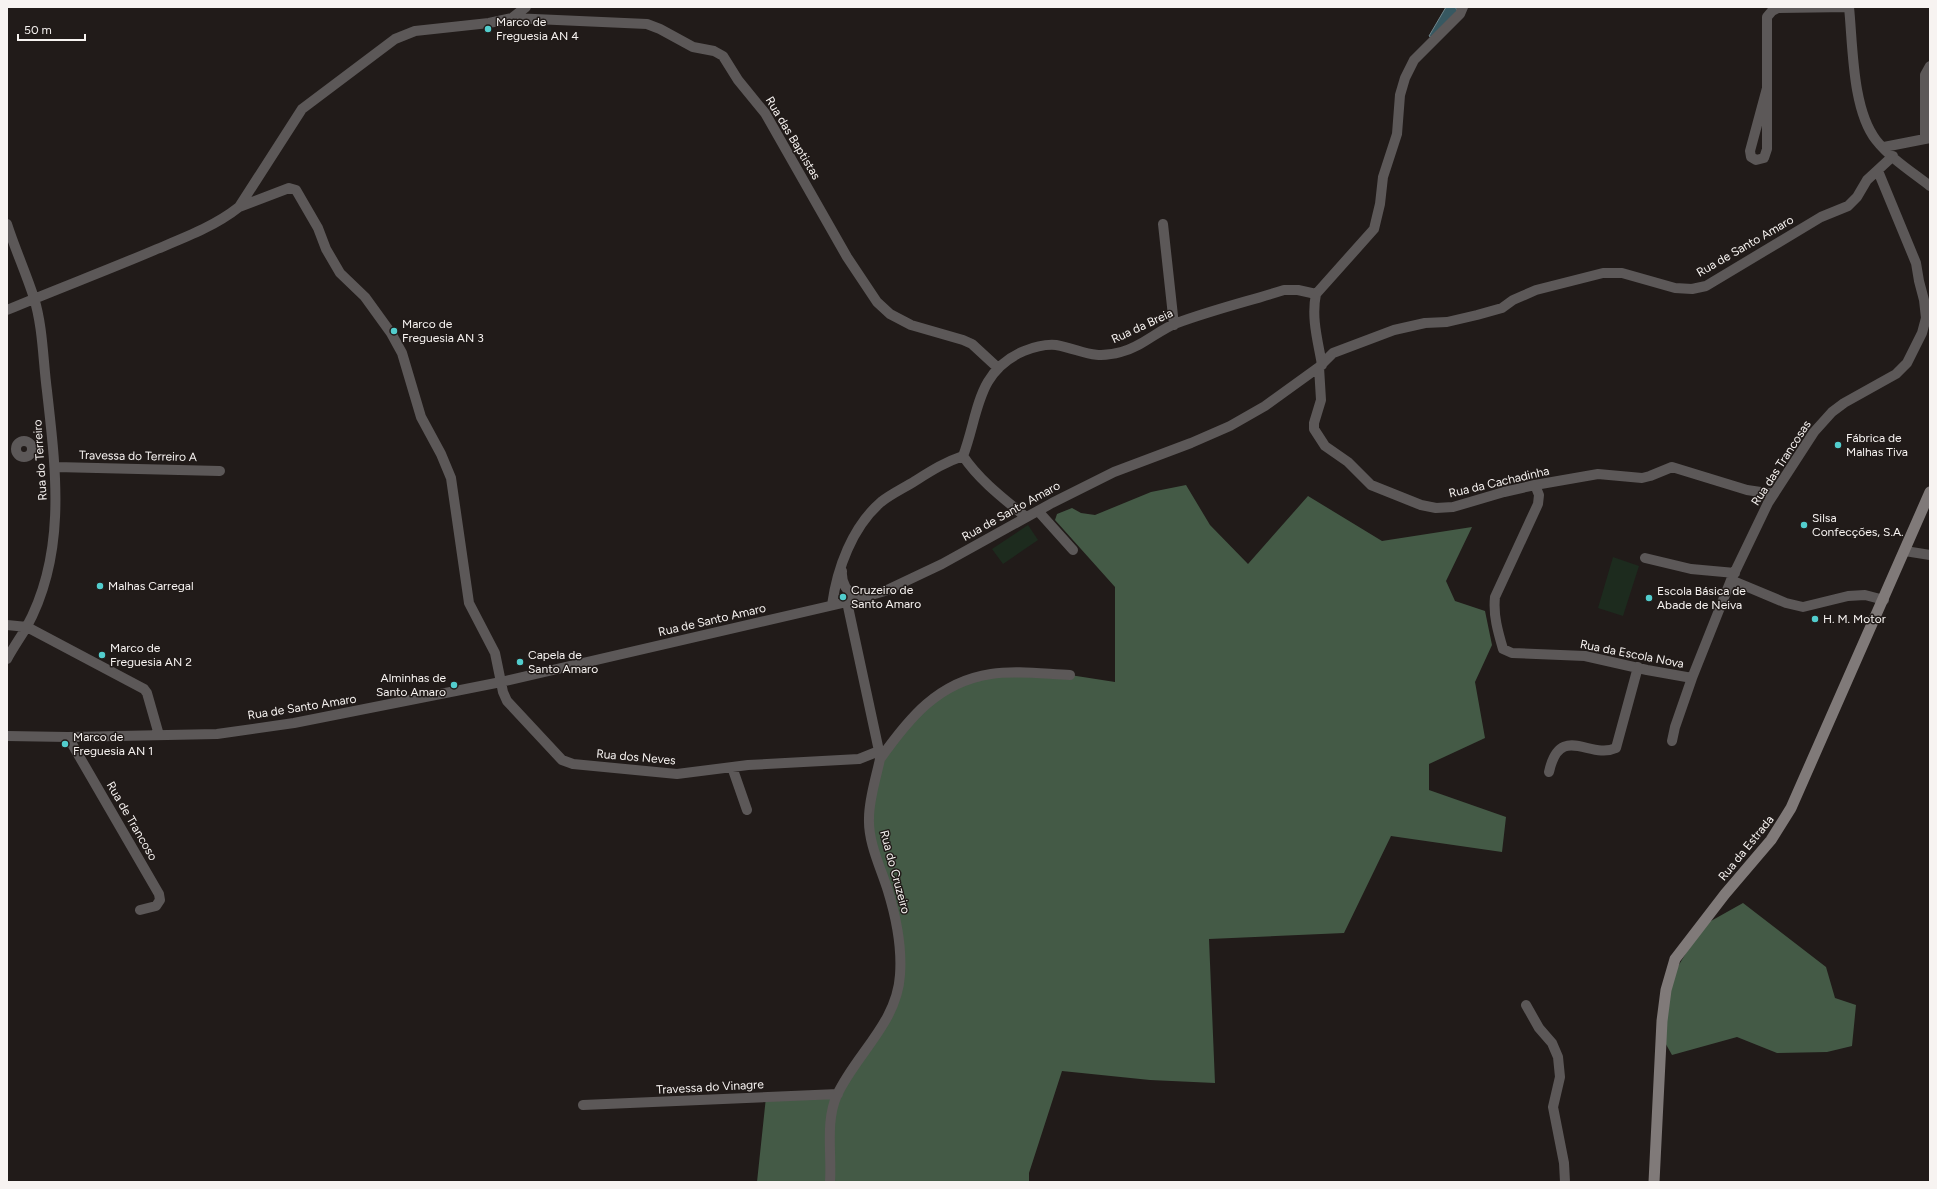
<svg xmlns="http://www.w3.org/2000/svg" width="1937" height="1189" font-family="Figtree,sans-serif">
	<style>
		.green { fill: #1d2b1e }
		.forest { fill: #445a46 }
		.water { fill: #375861; stroke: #71868c }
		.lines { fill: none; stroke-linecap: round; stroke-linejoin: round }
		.minor { stroke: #5c5858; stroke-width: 10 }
		.secondary { stroke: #807a79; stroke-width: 11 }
		.poi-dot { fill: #52cdcd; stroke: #211b19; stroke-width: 1.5 }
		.labels { text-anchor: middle; stroke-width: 3; stroke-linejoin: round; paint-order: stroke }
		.poi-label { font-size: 12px; fill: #f7f3f1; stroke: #211b19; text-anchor: start }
		.street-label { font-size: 12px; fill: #f7f3f1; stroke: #211b19 }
	</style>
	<rect width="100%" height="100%" fill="#211b19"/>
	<path class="green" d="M1028,525l10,15 -35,24 -11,-15z
		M1613,557l26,9 -16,50 -25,-8z"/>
	<path class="forest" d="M1186,485l24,40 38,39 60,-68 74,45 90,-14 -26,54 9,20 30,10 7,34 -17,37 10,56 -56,26v26l77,27 -4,35 -111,-16 -47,97 -135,6 6,144 -65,-3 -88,-9 -33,102v9h-272l9,-85 72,-3 59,-99 2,-54 -31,-122 12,-60 53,-61 58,-24 79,1 45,7v-95l-60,-67 2,-6 15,-6 9,5 14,2 56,-23z
		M1743,903l83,64 9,31 21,7 -4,41 -25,6 -50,1 -40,-16 -65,18 -9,-16 4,-54 35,-59z"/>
	<path class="water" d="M1446,7h9l3,4 -26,27 -3,-2z"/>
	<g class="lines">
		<path class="minor" d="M1849,7c4,39 3,102 27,133 14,18 36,32 54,46
			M512,18l135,6 13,5 33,18 21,4 9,5 15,24 27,33 82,144 30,45 13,12 21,11 52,15 9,4 26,24
			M1767,88l-17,63 1,6 5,3 8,-2 3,-9v-132l5,-6 6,-3 71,-1
			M1925,139v-64l5,-9
			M1884,147l46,-9
			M239,207l50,-19 7,2 22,38 8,21 14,24 25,24 26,36 11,20 19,64 20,37 10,24 18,125 26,50 8,39 4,9 55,59 11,4 104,10 71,-9 111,-6 20,-8
			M7,224c8,25 19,49 27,74 9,29 9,63 13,93 9,80 20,163 -21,237 -6,10 -13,20 -19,31
			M1163,224l11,101
			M7,310c50,-21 101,-40 150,-61 29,-12 58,-23 82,-42l63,-98 93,-70 20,-8 74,-8 23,-5 14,-11
			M1322,365c-4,-24 -11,-47 -6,-71l58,-65 6,-25 3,-27 14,-43 3,-39 5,-17 9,-18 46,-46 3,-7
			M1319,367l2,33 -7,23v6l11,17 23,16 23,23 50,20 15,3 17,-1 51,-15 31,-7 63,-11 44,4 8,-2 22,-9 75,23 27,4
			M16 449a8 8 0 1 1 16 0a8 8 0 1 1-16 0Z
			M56,467l164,4
			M1535,485l4,10 -1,9 -43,93c-2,18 3,35 8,52l9,4 73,3 62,14 45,8
			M1038,511l35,39
			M1026,517c-22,-18 -47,-37 -63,-61 16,-42 13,-85 61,-105 10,-4 21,-7 32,-6 27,5 36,15 65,7 21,-5 37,-22 56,-29 35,-13 72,-22 107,-33h14l18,4
			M1905,551l25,4
			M1645,558l46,11 44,4
			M842,571c-1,13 5,20 15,28
			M1731,580l55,23 17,4 45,-11 17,-1 19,5
			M832,605c5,-36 20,-78 49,-103 10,-8 23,-14 34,-21 16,-10 30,-19 48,-25
			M7,625l20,2 117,62 3,4 12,42
			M7,736l61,1 149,-3 77,-11 207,-41 346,-80 38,-11 57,-27 110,-61 62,-31 77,-29 39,-17 35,-20 54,-39 14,-14 61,-23 31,-7 22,-1 30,-7 25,-7 11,-8 23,-10 67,-17h19l53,15 17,1 14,-3 115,-69 27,-11 9,-9 10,-17 26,-24
			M68,737l91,157 1,6 -4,6 -16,4
			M1672,741l3,-14 17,-49 39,-98 37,-77 46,-71 18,-20 12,-9 52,-29 11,-11 15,-30 4,-15 -2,-18 -5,-19 -3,-18 -38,-92
			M880,759c29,-41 58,-77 111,-85 25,-4 54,0 79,1
			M732,767l15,43
			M1549,772c11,-50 41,-12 67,-24l22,-81
			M1526,1005l13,23 13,15 6,14 2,20 -7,30 11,56 1,19
			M583,1105l255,-11
			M830,1182c2,-28 -5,-60 7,-87 19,-41 60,-72 63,-120 2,-27 -4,-58 -12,-84 -7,-23 -20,-48 -19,-73 0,-19 7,-40 11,-59l-1,-8 -32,-149"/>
		<path class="secondary" d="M1654,1182l8,-161 4,-31 9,-31 50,-65 46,-54 20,-32 139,-316"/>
	</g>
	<g class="poi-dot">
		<circle cx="488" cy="29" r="4"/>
		<circle cx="394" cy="331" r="4"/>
		<circle cx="1838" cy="445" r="4"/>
		<circle cx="1804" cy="525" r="4"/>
		<circle cx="100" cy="586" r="4"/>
		<circle cx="843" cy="597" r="4"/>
		<circle cx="1649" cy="598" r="4"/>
		<circle cx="1815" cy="619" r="4"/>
		<circle cx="102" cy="655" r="4"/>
		<circle cx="520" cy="662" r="4"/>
		<circle cx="454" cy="685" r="4"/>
		<circle cx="65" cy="744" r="4"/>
	</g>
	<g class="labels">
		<g class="poi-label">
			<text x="496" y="26">Marco de<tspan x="496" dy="14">Freguesia AN 4</tspan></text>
			<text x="402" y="328">Marco de<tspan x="402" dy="14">Freguesia AN 3</tspan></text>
			<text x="1846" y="442">Fábrica de<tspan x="1846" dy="14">Malhas Tiva</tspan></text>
			<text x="1812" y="522">Silsa<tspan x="1812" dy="14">Confecções, S.A.</tspan></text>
			<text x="108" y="590">Malhas Carregal</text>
			<text x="851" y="594">Cruzeiro de<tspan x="851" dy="14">Santo Amaro</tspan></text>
			<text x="1657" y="595">Escola Básica de<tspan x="1657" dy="14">Abade de Neiva</tspan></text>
			<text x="1823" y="623">H. M. Motor</text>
			<text x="110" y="652">Marco de<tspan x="110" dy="14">Freguesia AN 2</tspan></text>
			<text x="528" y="659">Capela de<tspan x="528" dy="14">Santo Amaro</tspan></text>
			<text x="446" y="682" text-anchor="end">Alminhas de<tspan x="446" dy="14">Santo Amaro</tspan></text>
			<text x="73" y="741">Marco de<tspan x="73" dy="14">Freguesia AN 1</tspan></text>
		</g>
		<g class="street-label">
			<text transform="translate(793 138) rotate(59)" y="4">Rua das Baptistas</text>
			<text transform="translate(1745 246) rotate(-30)" y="4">Rua de Santo Amaro</text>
			<text transform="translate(1142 326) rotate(-25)" y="4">Rua da Breia</text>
			<text transform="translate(138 456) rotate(1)" y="4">Travessa do Terreiro A</text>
			<text transform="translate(40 460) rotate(-94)" y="4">Rua do Terreiro</text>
			<text transform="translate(1781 463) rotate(-57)" y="4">Rua das Trancosas</text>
			<text transform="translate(1499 482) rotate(-13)" y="4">Rua da Cachadinha</text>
			<text transform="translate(1011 511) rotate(-29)" y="4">Rua de Santo Amaro</text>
			<text transform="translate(712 620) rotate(-13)" y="4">Rua de Santo Amaro</text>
			<text transform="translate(1632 654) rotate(11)" y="4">Rua da Escola Nova</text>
			<text transform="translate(302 707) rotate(-9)" y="4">Rua de Santo Amaro</text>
			<text transform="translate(636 757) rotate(5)" y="4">Rua dos Neves</text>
			<text transform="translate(132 821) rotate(60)" y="4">Rua de Trancoso</text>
			<text transform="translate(1746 848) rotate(-51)" y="4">Rua da Estrada</text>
			<text transform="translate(895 872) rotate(75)" y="4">Rua do Cruzeiro</text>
			<text transform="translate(710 1087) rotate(-3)" y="4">Travessa do Vinagre</text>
		</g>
	</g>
	<rect width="1937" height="1189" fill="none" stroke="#f7f3f1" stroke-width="16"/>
	<path d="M18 34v6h67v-6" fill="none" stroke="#f7f3f1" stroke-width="2"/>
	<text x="24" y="34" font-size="12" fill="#f7f3f1" stroke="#211b19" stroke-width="3" paint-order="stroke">50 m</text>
</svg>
